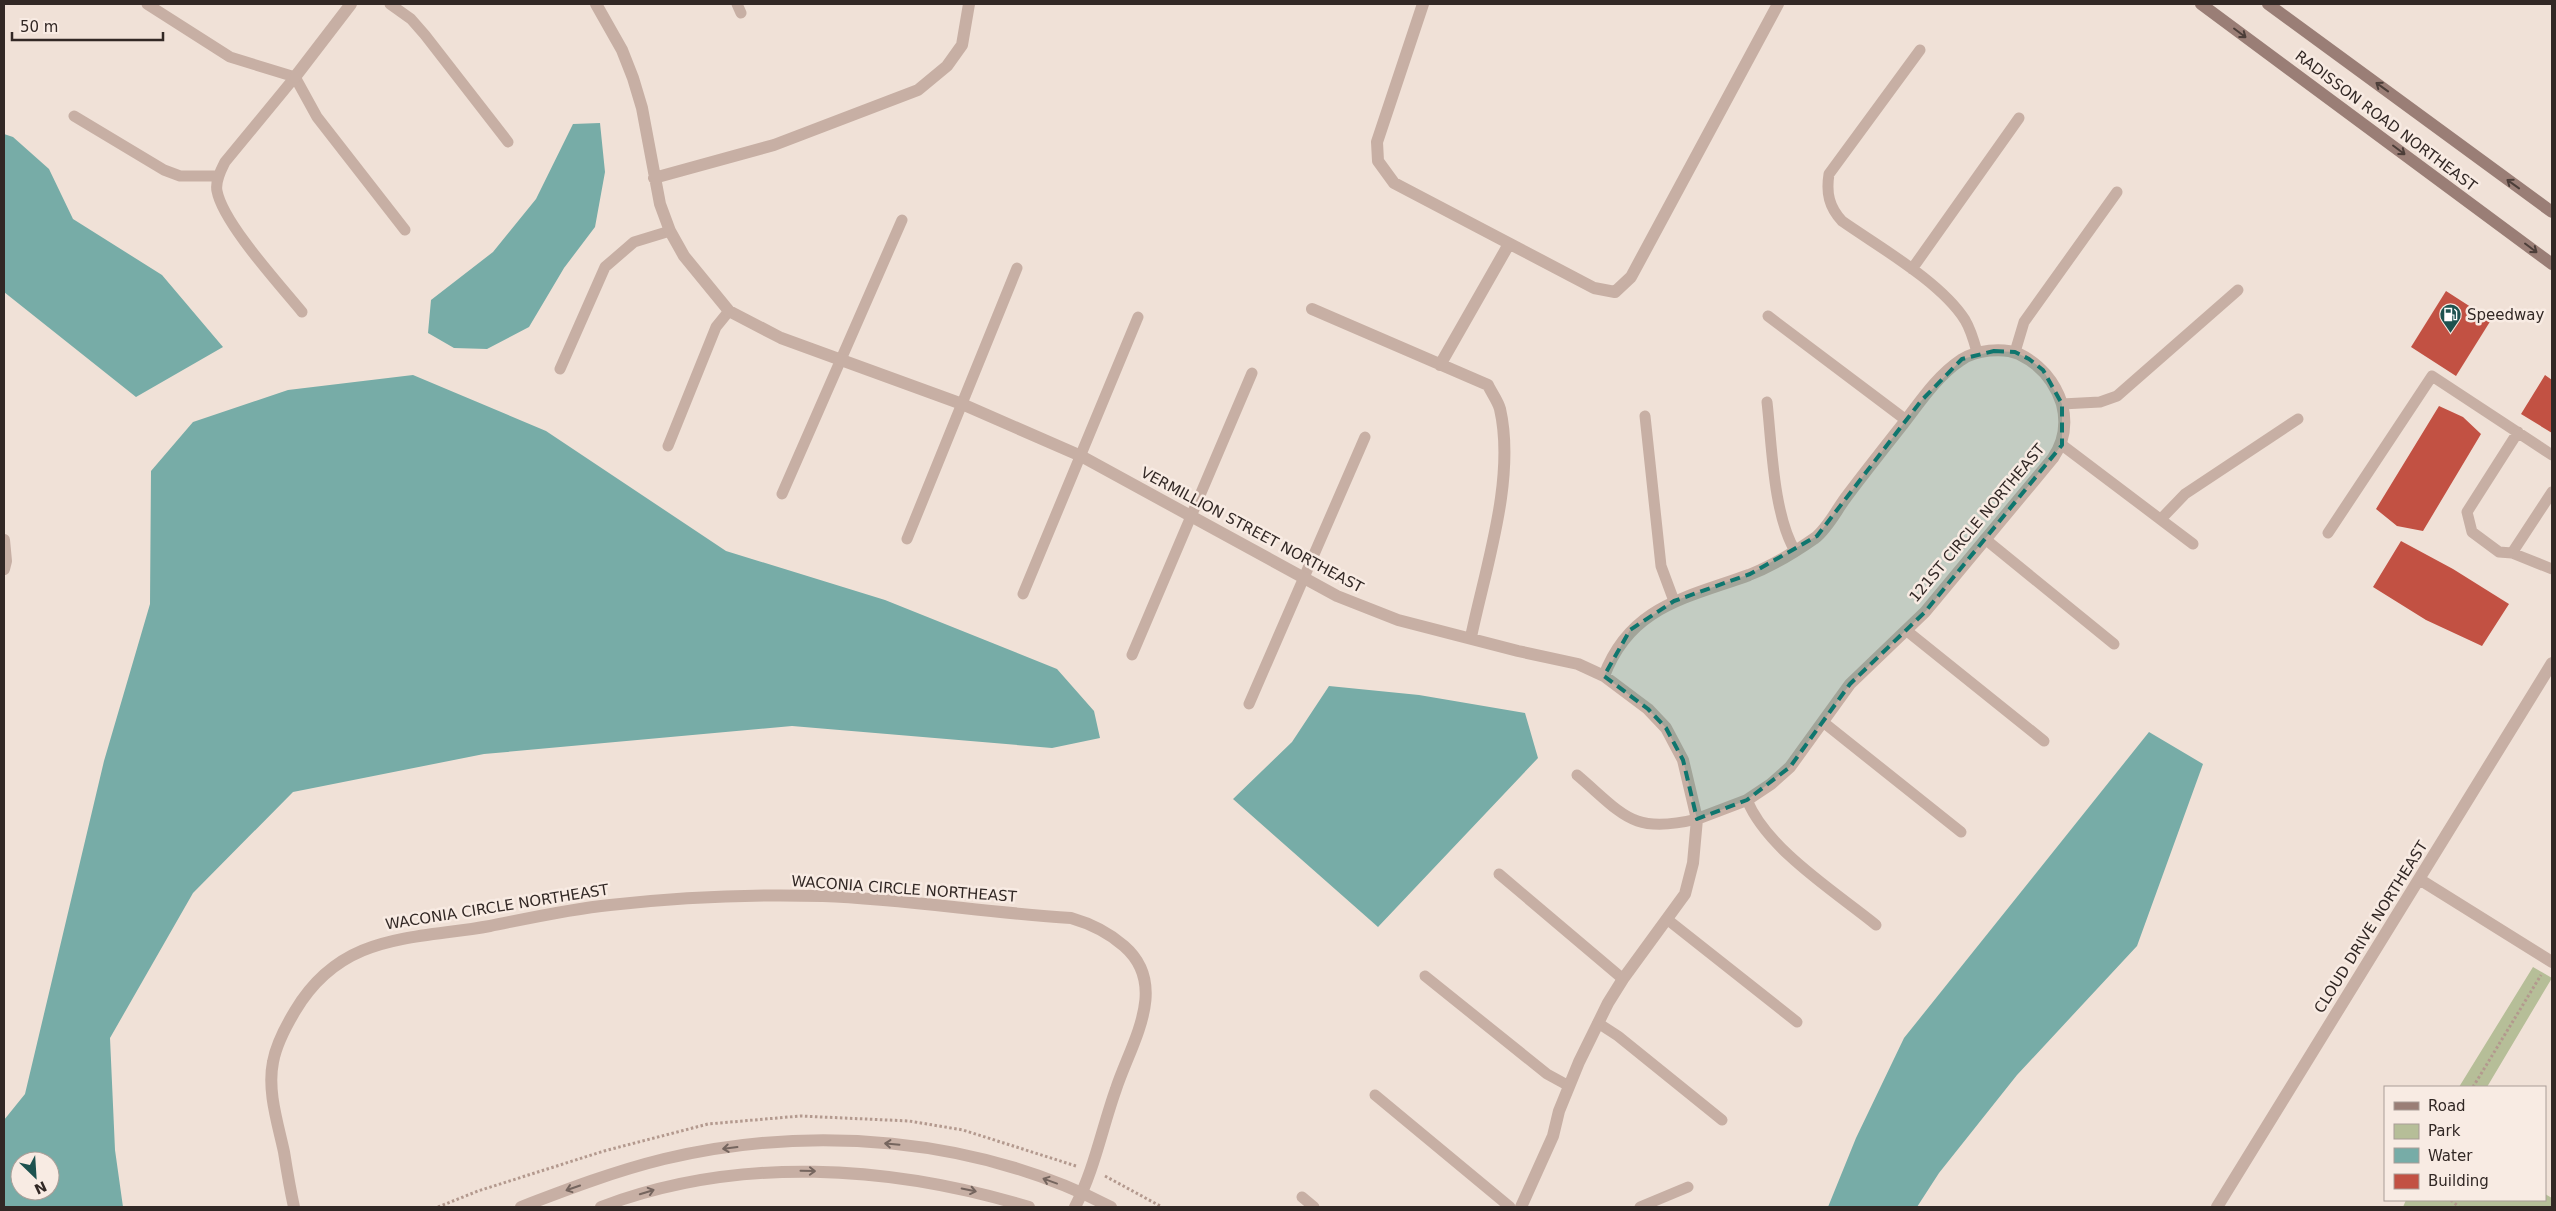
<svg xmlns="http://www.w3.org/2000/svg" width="2556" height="1211" font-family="'DejaVu Sans',sans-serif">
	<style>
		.green { fill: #b6be98 }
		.water { fill: #77aca7; fill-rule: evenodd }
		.building { fill: #c25143 }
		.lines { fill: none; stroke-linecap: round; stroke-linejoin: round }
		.path { stroke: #b3998e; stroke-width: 3; stroke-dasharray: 2.5 2.5; stroke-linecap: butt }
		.service { stroke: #c7afa4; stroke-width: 11 }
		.minor { stroke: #c7afa4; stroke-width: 12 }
		.tertiary { stroke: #c7afa4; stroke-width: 12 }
		.secondary { stroke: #9a7e76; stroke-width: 12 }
		.oneway { stroke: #4c3e39 }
		.oneway2 { stroke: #75655e }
		.marked { fill: #0f766e; fill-opacity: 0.2; stroke: #0f766e; stroke-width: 4; stroke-dasharray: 10 6; stroke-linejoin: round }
		.labels { text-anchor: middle; stroke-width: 5; stroke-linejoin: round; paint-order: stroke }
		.street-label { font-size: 15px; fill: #322825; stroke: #f8ebe3 }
		.poi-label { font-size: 15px; fill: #322825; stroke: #f8ebe3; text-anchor: start }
	</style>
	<rect width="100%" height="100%" fill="#f0e1d7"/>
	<path class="green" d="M2533,967l19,11 -65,109h-28z
		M2545,1194l7,4v9h-149l3,-7h139z"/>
	<path class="water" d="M600,123l5,49 -10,55 -31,41 -35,59 -42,22 -33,-1 -26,-15 3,-33 62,-48 43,-53 37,-75z
		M4,134l9,3 36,32 24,50 89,56 61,72 -87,50 -132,-105z
		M413,375l133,56 180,120 159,49 172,69 37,42 6,27 -48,10 -260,-22 -308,28 -191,38 -100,101 -83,145 5,112 8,57h-119v-87l21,-26 79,-333 46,-157 1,-133 42,-49 95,-32zM20,1161h30v30h-30z
		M1329,686l90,9 106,18 13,45 -160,169 -145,-128 59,-57z
		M2149,732l54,32 -66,182 -120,129 -78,98 -22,34h-89l28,-69 48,-100z"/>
	<path class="building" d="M2446,291l45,29 -35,56 -45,-29z
		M2545,375l7,5v53l-31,-19z
		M2439,406l24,11 18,17 -58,97 -26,-5 -21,-17z
		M2401,541l52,28 56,35 -27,42 -56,-26 -53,-33z"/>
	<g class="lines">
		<path class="path" d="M2473,1087l68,-112
			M1105,1176l57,31
			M2451,1200l8,7
			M438,1207l40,-16 126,-40 104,-27 92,-8 109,5 54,9 113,36"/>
		<path class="service" d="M147,4l83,53 65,20 22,40 88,113
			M390,4l21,15 14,16 83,107
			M737,4l4,9
			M1920,50l-91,124c-3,19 0,33 13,47 37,26 99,61 123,99 6,10 9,21 12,32
			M295,77l-70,85c-4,8 -10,19 -8,29 6,32 63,94 85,121
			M74,116l90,54 16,6h38
			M1912,269l107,-151
			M1768,316l138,104
			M2015,352l9,-30 93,-130
			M560,369l45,-102 29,-25 36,-11
			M1767,402c5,44 6,111 28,149
			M2062,404l38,-2 17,-6 121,-106
			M1645,416l16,150 13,35
			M2062,445l131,99
			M668,446l48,-119 13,-16
			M2552,492l-40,61 40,16
			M782,494l120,-274
			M2161,519l24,-25 113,-75
			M2328,533l104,-157 120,79
			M907,539l110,-271
			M1985,539l129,105
			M2512,553l-13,-1 -27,-20 -5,-20 51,-80
			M1023,594l115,-277
			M1907,631l137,110
			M1132,655l120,-282
			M1249,704l116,-267
			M1823,722l138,110
			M1577,775c47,40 55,60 120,44
			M1747,800c20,49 87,91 129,125
			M1499,874l124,105
			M1668,920l129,102
			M1425,976l122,98 22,12
			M1598,1023l20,13 104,84
			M1375,1095l135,112
			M1302,1197l12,10
			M1640,1207l48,-20"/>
		<path class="minor" d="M596,4l26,46 11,28 9,30 18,96 10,27 14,25 45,55 52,27 181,66 119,52 256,140 61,24 120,31 60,13 26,12 44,33 18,19 17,32 14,59 -4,44 -8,31 -62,85 -15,24 -29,59 -20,49 -6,25 -32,71
			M1423,4l-46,138 1,19 16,22 200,105 21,4 16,-15 147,-273
			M295,77l56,-73
			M654,178l120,-33 144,-55 29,-24 15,-21 7,-41
			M1312,309l176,76c3,7 10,16 12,24 16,70 -15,160 -29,228
			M1440,365l69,-121
			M4,540l2,21 -2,8
			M1604,676c26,-70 82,-78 145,-101 23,-9 46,-23 66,-37 13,-10 22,-29 32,-42 18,-24 37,-48 56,-72 17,-22 34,-48 58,-64 14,-10 42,-13 58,-6 21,10 36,28 43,50 5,20 2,38 -9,54l-128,154 -75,72 -60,83 -19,17 -24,16 -50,19
			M2419,879l133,83
			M294,1207c-4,-18 -7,-36 -10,-55 -6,-28 -17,-61 -11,-90 3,-17 13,-36 22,-51 47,-79 117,-71 195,-85 40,-8 80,-17 120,-21 71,-8 143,-11 213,-9 83,3 166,17 248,22 21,6 37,14 53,28 46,40 7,97 -8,143 -14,39 -22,82 -41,118
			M2217,1207l335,-544"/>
		<path class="tertiary" d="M521,1207c47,-18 94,-36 143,-48 147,-35 312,-22 447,48
			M601,1207c137,-52 289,-42 428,0"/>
		<path class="secondary" d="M2201,4l351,260
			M2268,4l284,208"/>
	</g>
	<defs><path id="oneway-shaft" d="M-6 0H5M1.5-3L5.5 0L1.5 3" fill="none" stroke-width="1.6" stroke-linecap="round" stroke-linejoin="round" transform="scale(1.25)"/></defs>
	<g class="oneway">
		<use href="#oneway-shaft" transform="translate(2240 33) rotate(37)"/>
		<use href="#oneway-shaft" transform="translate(2382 87) rotate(-144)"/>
		<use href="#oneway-shaft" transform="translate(2399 150) rotate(37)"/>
		<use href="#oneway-shaft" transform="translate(2513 184) rotate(-144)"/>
		<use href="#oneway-shaft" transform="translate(2531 248) rotate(37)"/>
	</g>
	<g class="oneway2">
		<use href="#oneway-shaft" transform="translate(892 1144) rotate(-175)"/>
		<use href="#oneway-shaft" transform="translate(730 1148) rotate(173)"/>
		<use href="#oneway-shaft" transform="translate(808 1171) rotate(1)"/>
		<use href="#oneway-shaft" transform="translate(1050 1181) rotate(-160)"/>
		<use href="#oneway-shaft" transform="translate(573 1188) rotate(161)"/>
		<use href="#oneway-shaft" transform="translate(969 1190) rotate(12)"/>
		<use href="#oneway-shaft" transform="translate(647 1192) rotate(-17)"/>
	</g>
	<path class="marked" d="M1994,351l21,1 14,7 14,11 19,34v41l-137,167 -75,72 -60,83 -43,33 -50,19 -14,-59 -17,-32 -18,-19 -44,-33 26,-46 44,-29 76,-27 67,-38 104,-135 41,-42z"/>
	<defs>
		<symbol id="fuel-pin" viewBox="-11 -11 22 30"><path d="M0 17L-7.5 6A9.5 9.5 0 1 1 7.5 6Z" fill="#1d524f" stroke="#f8ebe3"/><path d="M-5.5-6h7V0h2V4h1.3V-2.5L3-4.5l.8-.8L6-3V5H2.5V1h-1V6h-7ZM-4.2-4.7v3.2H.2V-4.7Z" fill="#fff"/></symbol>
	</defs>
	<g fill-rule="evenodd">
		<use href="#fuel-pin" x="2438" y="302" width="25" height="34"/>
	</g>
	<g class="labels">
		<g class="street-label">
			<text transform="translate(2386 121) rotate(37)" y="5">RADISSON ROAD NORTHEAST</text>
			<text transform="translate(1977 523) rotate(-50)" y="5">121ST CIRCLE NORTHEAST</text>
			<text transform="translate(1252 530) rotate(28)" y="5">VERMILLION STREET NORTHEAST</text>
			<text transform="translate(904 889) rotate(4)" y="5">WACONIA CIRCLE NORTHEAST</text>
			<text transform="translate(497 907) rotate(-9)" y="5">WACONIA CIRCLE NORTHEAST</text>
			<text transform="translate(2371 927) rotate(-58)" y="5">CLOUD DRIVE NORTHEAST</text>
		</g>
		<g class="poi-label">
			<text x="2467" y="320">Speedway</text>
		</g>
	</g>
	<rect width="2556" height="1211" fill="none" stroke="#322825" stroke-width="10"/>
	<rect x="2384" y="1086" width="162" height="115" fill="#f8ebe3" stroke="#a99d97"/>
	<rect x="2394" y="1102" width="25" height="8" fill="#9a7e76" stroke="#a99d97"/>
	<text x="2428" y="1111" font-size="15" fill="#322825">Road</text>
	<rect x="2394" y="1124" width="25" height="15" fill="#b6be98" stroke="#a99d97"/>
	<text x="2428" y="1136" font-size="15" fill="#322825">Park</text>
	<rect x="2394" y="1148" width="25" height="15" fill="#77aca7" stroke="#a99d97"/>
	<text x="2428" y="1161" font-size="15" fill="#322825">Water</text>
	<rect x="2394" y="1174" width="25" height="15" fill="#c25143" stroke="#a99d97"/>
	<text x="2428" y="1186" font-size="15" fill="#322825">Building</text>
	<g transform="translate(35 1176) rotate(155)"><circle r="24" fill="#f8ebe3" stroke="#a99d97"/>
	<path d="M0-4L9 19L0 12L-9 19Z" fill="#1d524f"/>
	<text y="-8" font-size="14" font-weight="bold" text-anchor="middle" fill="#322825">N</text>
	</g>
	<path d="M12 32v8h151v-8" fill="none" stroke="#322825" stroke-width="2.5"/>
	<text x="20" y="32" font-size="15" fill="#322825" stroke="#f8ebe3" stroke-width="4" paint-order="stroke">50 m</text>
</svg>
